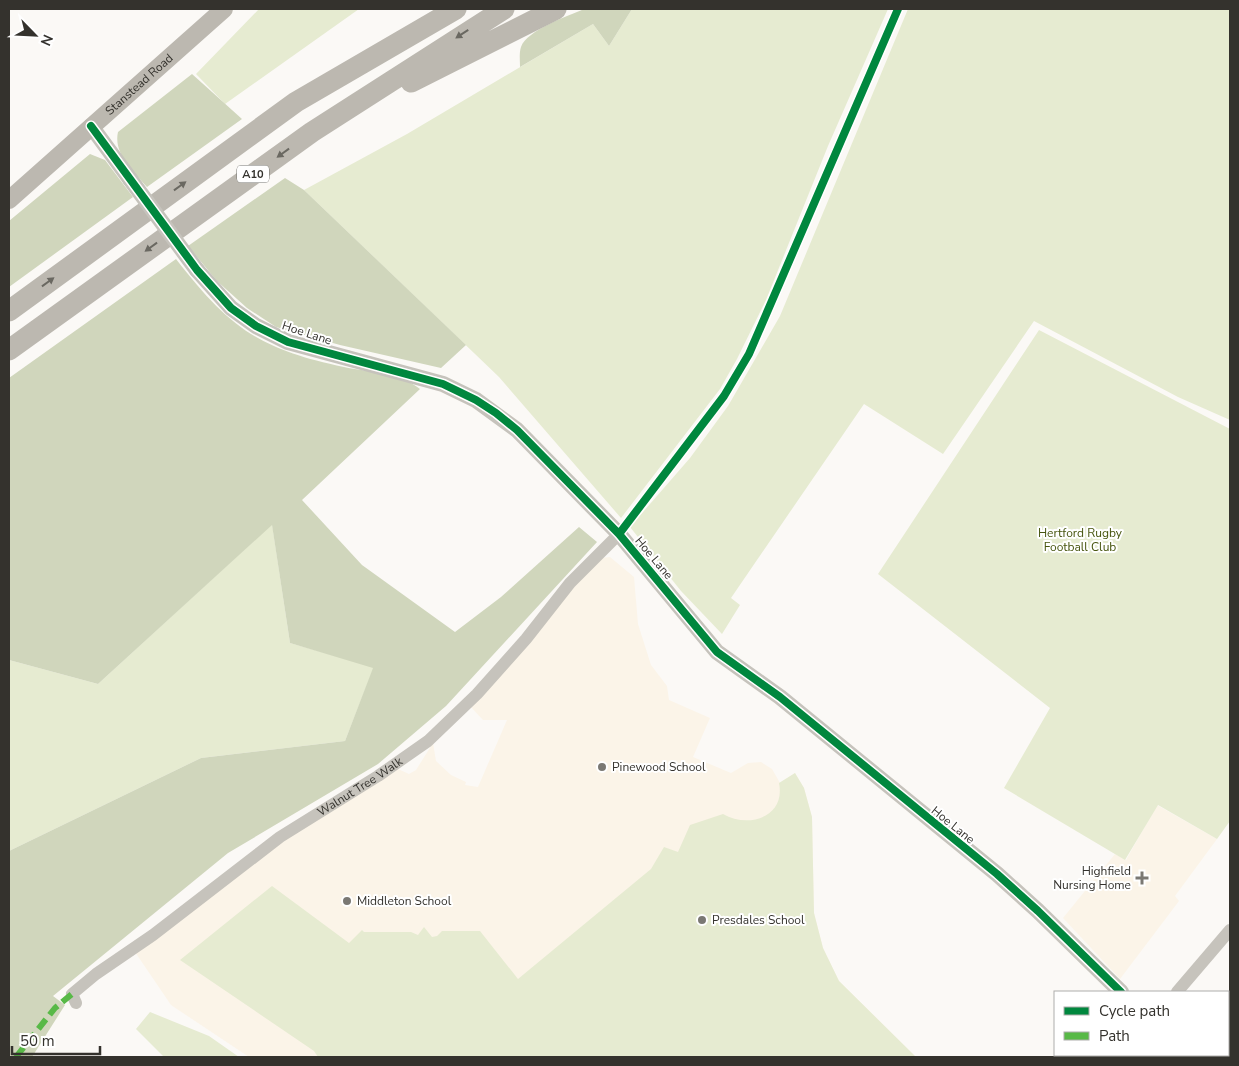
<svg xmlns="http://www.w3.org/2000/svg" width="1239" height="1066" font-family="'Nunito Sans',sans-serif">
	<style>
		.built { fill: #fbf4e8 }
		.green { fill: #e6ebd1 }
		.forest { fill: #d0d6bc }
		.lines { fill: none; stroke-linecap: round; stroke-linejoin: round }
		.minor { stroke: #c6c3bc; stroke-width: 12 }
		.tertiary { stroke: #c6c3bc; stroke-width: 16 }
		.secondary { stroke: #bcb8b0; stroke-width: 18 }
		.trunk { stroke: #bcb8b0; stroke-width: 21 }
		.tertiary-bridge { stroke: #c6c3bc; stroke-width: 16 }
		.quiet { stroke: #58b947; stroke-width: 6; stroke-dasharray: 12 6; stroke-linecap: butt }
		.cycleway-casing { stroke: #fff; stroke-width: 11 }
		.cycleway { stroke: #00873e; stroke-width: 8 }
		.oneway { fill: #6a6861 }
		.poi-dot { fill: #7a7873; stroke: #fff; stroke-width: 2 }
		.labels { text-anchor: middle; stroke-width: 4; stroke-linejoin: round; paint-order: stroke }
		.shield { fill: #fff; stroke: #71706c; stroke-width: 1 }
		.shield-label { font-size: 11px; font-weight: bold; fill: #34322d }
		.street-label { font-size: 12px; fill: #34322d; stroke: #fff }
		.park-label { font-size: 12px; fill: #47550f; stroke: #fff }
		.poi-label { font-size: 12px; fill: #34322d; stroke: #fff; text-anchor: start }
	</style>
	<rect width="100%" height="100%" fill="#fbf9f6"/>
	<path class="built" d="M610,557l24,20 4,47 13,41 16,21 2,14 41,18 -17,39 38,16 17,-10 13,-1 11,7 8,14 15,-10 9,15 8,29 2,96 9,35 16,33 77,76h-667l-78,-52 -36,-53 148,-111 115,-72 11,5 7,-4 17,-27 3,18 15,14 15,7 -1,3 13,2 29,-67h-24l-15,-16 110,-122 23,-24z
		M1157,805l60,34 -42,57 4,5 -59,78 -57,-61 52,-64 11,6z"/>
	<path class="green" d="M259,9h100l-134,95 -29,-30z
		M632,9h256l-60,137 -62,154 -29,59 -17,30 -99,129 -122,-141 -195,-187 103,-56 186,-110 16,22z
		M908,9h322v411l-52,-23 -144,-76 -91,133 -79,-50 -133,194 9,7 -18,29 -41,-43 -51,-64 60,-69 38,-52 52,-90z
		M1039,330l191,99v392l-13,18 -59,-34 -33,55 -121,-72 46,-80 -172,-134z
		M272,524l18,119 84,24 -29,74 -144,17 -192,93v-191l89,24z
		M795,773l9,15 8,29 2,96 9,35 16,33 77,76h-598l-4,-6 -134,-91 92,-74 77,57 13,-13 2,2h47l7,3 6,-8 8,10 5,-1 5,-5h38l38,48 133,-110 13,-22 14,5 12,-27 33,-11c25,15 63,3 56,-31z
		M150,1012l59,24 30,21h-75l-28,-28z"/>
	<path class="forest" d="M584,9h48l-23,37 -16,-22 -73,43c0,-6 -1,-14 1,-20 6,-17 47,-31 63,-38z
		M192,74l50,45 -95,68c-13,-16 -34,-33 -29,-55z
		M90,154l15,6 28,37 -124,90v-66z
		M285,178l19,12 162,155 -25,23 -101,-23 -64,-18 -29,-19 -30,-27 -29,-35z
		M176,259c53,68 82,90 168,108 23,5 57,6 76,22l-118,111 60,65 93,67 46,-35 78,-70 18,15 -151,164 -68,58 -150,89 -175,143 12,9 -33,52h-23v-206l192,-93 144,-17 28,-73 -83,-25 -18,-118 -174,159 -89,-24v-282z"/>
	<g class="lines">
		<g class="minor">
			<path d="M1177,992l53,-62"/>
			<path id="s1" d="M76,1003l-4,-9 24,-20 57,-39 127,-98 98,-61 50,-35 49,-47 49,-55 44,-56 49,-49"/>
			<path d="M1191,1055l6,2"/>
		</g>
		<path class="tertiary" d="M91,126l39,53
			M197,270l34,38 25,18 32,16 155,42 33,16 41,30 102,104 98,118 63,45 217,177 41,37 83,81
			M1174,1055l2,2"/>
		<path class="secondary" id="s2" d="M9,200l215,-191"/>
		<path class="trunk" d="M411,82l145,-73
			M9,311l287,-209 160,-93
			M9,350l303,-218 192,-123"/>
		<path class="tertiary-bridge" d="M130,179l67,91"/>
		<path class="quiet" d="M16,1057l39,-49 17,-14"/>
		<defs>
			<path id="cycleway" d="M91,126l106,144 34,38 25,18 32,16 155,42 33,16 20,13 21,17 102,104 98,118 63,45 217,177 41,37 83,81
				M619,534l105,-138 25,-42 149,-345"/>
		</defs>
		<use href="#cycleway" class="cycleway-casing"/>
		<use href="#cycleway" class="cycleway"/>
	</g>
	<defs><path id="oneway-solid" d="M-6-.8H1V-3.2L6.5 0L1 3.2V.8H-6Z" transform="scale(1.25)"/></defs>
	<g class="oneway">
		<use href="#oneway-solid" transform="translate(462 34) rotate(147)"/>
		<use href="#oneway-solid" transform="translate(283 153) rotate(144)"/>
		<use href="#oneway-solid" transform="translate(180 186) rotate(-36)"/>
		<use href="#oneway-solid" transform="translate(151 247) rotate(144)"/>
		<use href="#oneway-solid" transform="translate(48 282) rotate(-36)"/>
	</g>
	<g class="poi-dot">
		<circle cx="602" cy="767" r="5"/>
		<path d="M1139.5 870.5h5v5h5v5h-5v5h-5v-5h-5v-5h5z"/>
		<circle cx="347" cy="901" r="5"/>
		<circle cx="702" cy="920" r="5"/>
	</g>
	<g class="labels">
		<rect class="shield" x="237" y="165.5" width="32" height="17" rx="4"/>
		<g class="shield-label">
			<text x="253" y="178">A10</text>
		</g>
		<g class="street-label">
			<text dy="4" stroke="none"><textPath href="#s2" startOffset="174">Stanstead Road</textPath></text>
			<text transform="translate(307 333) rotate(18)" y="4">Hoe Lane</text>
			<text transform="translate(654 558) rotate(50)" y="4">Hoe Lane</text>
			<text dy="4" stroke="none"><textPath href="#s1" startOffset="365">Walnut Tree Walk</textPath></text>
			<text transform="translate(953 825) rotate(39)" y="4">Hoe Lane</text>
		</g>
		<g class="park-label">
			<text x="1080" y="537">Hertford Rugby<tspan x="1080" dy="14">Football Club</tspan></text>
		</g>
		<g class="poi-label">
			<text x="612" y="771">Pinewood School</text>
			<text x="1131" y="875" text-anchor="end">Highfield<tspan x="1131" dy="14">Nursing Home</tspan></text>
			<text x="357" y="905">Middleton School</text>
			<text x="712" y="924">Presdales School</text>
		</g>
	</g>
	<rect width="1239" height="1066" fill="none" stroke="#34322d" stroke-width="20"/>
	<rect x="1054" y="991" width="175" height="65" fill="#ffffff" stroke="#aeadab"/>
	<rect x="1064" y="1007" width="25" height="8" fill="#00873e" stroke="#aeadab"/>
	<text x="1099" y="1016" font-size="15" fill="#34322d">Cycle path</text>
	<rect x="1064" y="1032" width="25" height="8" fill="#58b947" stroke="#aeadab"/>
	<text x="1099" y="1041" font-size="15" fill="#34322d">Path</text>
	<g transform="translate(35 35) rotate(114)" stroke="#ffffff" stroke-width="4" paint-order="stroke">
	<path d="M0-4L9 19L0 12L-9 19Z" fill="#34322d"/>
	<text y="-8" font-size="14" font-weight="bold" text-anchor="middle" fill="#34322d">N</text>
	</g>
	<path d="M12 1046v8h88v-8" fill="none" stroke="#34322d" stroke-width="2.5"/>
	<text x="20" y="1046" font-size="15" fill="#34322d" stroke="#ffffff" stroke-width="4" paint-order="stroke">50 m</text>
</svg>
